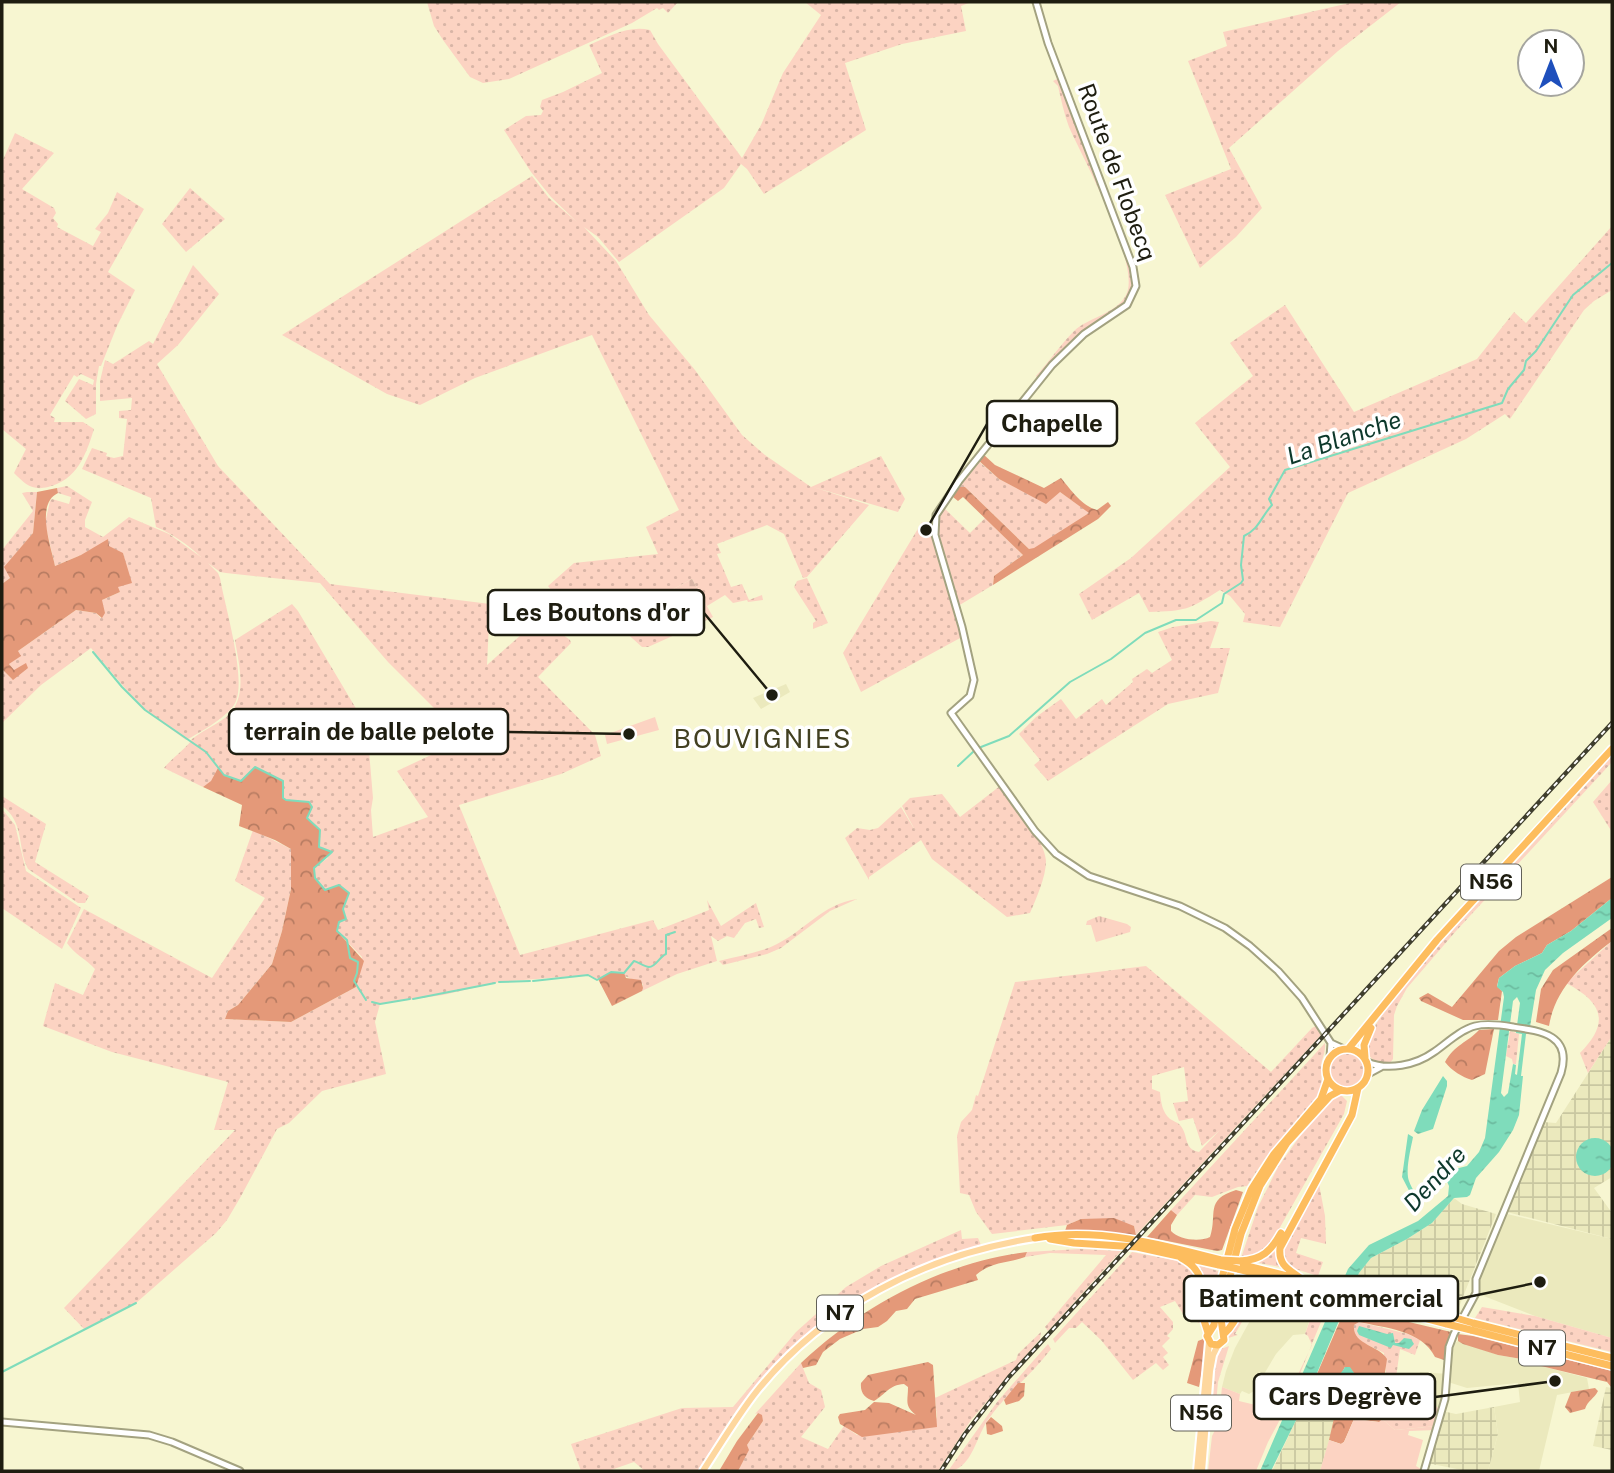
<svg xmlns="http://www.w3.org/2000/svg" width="1614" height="1473" font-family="'Public Sans',sans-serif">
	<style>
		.built { fill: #ebe9bd }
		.industrial { fill: url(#industrial-grid) }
		.grass { fill: url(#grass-dots); fill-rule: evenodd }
		.forest { fill: url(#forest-crowns) }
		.cemetery { fill: url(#cemetery-stones) }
		.park { fill: url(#park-tufts) }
		.pitch { fill: #fcd3c2 }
		.water { fill: url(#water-ripples); fill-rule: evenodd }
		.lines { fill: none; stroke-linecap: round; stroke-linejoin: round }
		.stream { stroke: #7fdcbb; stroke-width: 2 }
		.secondary-casing { stroke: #a3a280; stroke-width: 9 }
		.primary-casing { stroke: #fff; stroke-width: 10 }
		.highway-casing { stroke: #fff; stroke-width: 10 }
		.secondary { stroke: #fff; stroke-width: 5 }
		.primary { stroke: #fed79e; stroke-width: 6 }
		.highway { stroke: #fdbd5e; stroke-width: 7 }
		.rail-casing { stroke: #3f3e2d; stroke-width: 4.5 }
		.rail { stroke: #fff; stroke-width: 2; stroke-dasharray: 5; stroke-linecap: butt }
		.highway-bridge-casing { stroke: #fff; stroke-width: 10; stroke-linecap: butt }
		.highway-bridge { stroke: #fdbd5e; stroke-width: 7 }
		.labels { text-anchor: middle; stroke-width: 7; stroke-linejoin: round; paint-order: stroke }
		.shield { fill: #fff; stroke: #626158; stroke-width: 2 }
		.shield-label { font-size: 21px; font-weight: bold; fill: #1e1d10 }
		.street-label { font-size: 23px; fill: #1e1d10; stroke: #fff }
		.water-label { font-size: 24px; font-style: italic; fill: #0d382b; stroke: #fff }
		.quarter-label { font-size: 26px; letter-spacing: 2px; fill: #424021; stroke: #fff }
		.leader { fill: none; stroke: #1e1d10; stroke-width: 2.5 }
		.callout-dot { fill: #1e1d10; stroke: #fff; stroke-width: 2.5 }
		.callout { fill: #fff; stroke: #1e1d10; stroke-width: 2.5 }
		.callout-label { font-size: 24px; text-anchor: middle; font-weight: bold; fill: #1e1d10 }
	</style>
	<defs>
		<pattern id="industrial-grid" width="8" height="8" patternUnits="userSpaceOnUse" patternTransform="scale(1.75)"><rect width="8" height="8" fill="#ebe9bd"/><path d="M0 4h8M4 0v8" fill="none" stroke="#c9c7a1"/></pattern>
		<pattern id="grass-dots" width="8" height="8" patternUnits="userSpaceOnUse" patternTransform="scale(1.75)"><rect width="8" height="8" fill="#fcd3c2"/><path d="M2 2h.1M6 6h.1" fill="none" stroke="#d8b5a6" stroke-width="1.8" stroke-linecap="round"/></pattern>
		<pattern id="forest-crowns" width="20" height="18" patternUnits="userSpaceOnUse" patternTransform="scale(1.75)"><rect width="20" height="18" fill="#e49979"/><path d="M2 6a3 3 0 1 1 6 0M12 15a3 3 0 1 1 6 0" fill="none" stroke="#b87c62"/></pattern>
		<pattern id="cemetery-stones" width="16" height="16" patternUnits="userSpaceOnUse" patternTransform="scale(1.75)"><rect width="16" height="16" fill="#fcd3c2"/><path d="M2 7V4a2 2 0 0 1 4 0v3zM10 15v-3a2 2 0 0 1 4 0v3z" fill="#d8b5a6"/></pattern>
		<pattern id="park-tufts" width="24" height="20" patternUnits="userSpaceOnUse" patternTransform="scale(1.75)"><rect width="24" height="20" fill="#fcd3c2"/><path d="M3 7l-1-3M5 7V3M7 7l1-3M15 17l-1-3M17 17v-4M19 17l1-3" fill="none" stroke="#d8b5a6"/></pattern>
		<pattern id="water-ripples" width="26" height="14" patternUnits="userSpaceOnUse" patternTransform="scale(1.75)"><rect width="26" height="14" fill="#7fdcbb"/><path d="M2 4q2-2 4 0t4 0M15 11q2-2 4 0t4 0" fill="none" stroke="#6dbca0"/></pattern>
	</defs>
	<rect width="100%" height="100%" fill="#f7f6d1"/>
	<path class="built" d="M786,684l4,8 -29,17 -8,-11z
		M1503,1213l109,26v99l-77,-22 -59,-23 -1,-10z
		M1275,1305l38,4 -8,25 -12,1 -17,19 -22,37 -5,3 -7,-3 -2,3 -18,-7 4,-16 9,-23 17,-31 10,-8z
		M1458,1341l40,14 41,7 2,4 46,12 2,11 -32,6 -18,76h-51l10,-37 -4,-27 26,-5 -2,-19 -51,5 -19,-6 -6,27 -49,-16 2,-20 24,3 1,-4 28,2 1,-27z"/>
	<path class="industrial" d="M1612,1036v141l-18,11 18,25v26l-105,-27 36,-90 13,1z
		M1454,1198l8,6 34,10 -39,98 -102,-27 4,-12 12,-15 36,-19 25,-16z
		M1606,1387l6,1v62l-19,-4z
		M1307,1397l28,17 -2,14 -13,43h-48z
		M1494,1407l4,27 -10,37h-21l-40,-8 15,-52 14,3z"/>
	<path class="grass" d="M427,2h251l-10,11 -5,-5 -4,2 -2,-2 -25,15 -123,56 -26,4 -13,-6 -27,-37 -9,-14z
		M805,2h166l-10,4 5,25 -64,13 -57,19 21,67 -102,64 -17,-25 -6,-5 -17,24 -105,74 -21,-25 -14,-10 32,34 33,54 46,55 47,65 23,20 46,32 70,-31 24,43 -7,13 -85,-25 56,18 -62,72 -4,1 -19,-44 -17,-9 -50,19 4,9 -4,1 14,33 11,-3 7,16 13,-5 1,5 -15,2 -1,-2 -14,3 -8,-8 -18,11 -15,-27 -26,14 20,37 -38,17h-6l-58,-52 -19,12 -17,-21 26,-23 84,-9 -12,-27 33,-17 -87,-175 -117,43 -55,27 -33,-11 -105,-59 250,-159 17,22 28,24 -26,-25 -20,-25 -27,-42 22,-14 15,-1 2,-4 -3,-4 2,-7 21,-8 39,-19 -13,-28c20,-8 39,-20 61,-15l8,14 84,114 19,-33 22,-52 38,-58z
		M1354,2h47l-63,49 -109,97 33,60 -26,29 -36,31 -35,-73 66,-26 -43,-108 39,-15 -4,-14z
		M1059,78l70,184c13,46 -20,50 -49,73 -16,12 -29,28 -42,44l-2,-3c13,-14 24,-31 38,-45 15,-14 42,-17 52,-36 16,-28 -43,-137 -57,-168 -5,-13 -8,-28 -11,-41l-5,-5z
		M15,133l39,20 -32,36 32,19 2,5 -3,5 5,6 -1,3 36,19 8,-14 -6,-3 13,-16 9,-21 27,17 -36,63 27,18 -18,36 -16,40h-2l-3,18v30l-10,5 -21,-18 14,-22 14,6 1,-5 -13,-6 -4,3 -3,-2 -24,40 5,3 -1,4h29l11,7c-8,26 -17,51 -46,58 -16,4 -23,-3 -34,-14l12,-24 -24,-20v-267z
		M190,188l35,31 -39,33 -24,-28z
		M1612,226v64l-18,11 -10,9 -74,109 -5,-5 -39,25 -118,54 -68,134 -37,-5 2,-8 -15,-18 -10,-6c-32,20 -34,21 -71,22l-10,-19 -47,27 -13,-26 52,-36 99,-91 -35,-44 58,-47 -23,-33 55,-38 69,107 123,-53 37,-47 12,11z
		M193,265l26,29 -41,51 -21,19 61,102 112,118 160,20 -3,61 53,-47 30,22 1,3 -33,34 57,58 6,21 -40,18 -102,31 61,150 133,-35 5,10 51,-20 -2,-10 14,26 35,-23 8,24 -5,1 -3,-9 -11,4 -11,15 -7,-2 -9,5 -7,-5 6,25 -40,13 -35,17 1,-7c-19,-8 -27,-16 -46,-4l-10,-5 -88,7 -56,13 -63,9 -5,18 11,52 -64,17 -33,32 -12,6 -37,69 -13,22 -11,13 -80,70 -52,26 -20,-21 171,-178h-21l14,-48 -116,-30 -69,-26 12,-43 28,12 12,-26c-9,-10 -21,-15 -28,-26l17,-34 128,69 53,-80 -30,-17 18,-51 38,19v40l-9,42 -10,33 -34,41 -10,6 -3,8 66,3 65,-35 6,-30 -25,-26 2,-9 7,-6 -3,-7 2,-5 -14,-16 -6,2 -10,-12 -1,-10 14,-10 -9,-11 1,-17 -13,-12 5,-11c-11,-9 -18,-2 -29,-9l1,-11 -31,-18 -12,12 -17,-6 -21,12 -39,-19c7,-9 25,-22 28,-29 10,-8 22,-13 33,-21 24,-19 14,-52 10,-78l57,-36 6,7 69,116 6,71 -2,12 2,27 55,-20 -31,-46 68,-32 -77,-77 -68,-79 -94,-10 -6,-1 -12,-9 10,10 2,5c5,29 26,97 16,123 -5,14 -38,33 -50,39l-46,-34 -49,-58 -50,37 -39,38v-54l10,10 2,-8 -5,-7 9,-13 58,-41 20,3 5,5 1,-18 18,-8 -3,-5 9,-22 -3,-12 -42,2 -26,11 -10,-43 5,-22 2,-2 17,5 2,-7 -13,-4 -1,-5 10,-2 25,16 -7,18v7l18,10 26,-20 40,17 32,23c-13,-12 -28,-23 -45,-30l-5,-29 -69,-29 10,-21 15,5 -1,3 8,2 9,-2 4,-37 -8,-1v-7l12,-1 1,-12 -32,3v-20l5,-21 8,4 36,-23 4,3z
		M976,459l23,20 18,9 43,4 30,21 -56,36h-5l-64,-62h-8z
		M27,492h10l-4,41 -28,34 5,11 -8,6v-34l31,-39 -11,-18z
		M943,507l27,26 15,-15 38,37 -29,21 -1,9 -35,21 -22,-77 2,-13z
		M922,522l7,4 33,111 -101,55 -18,-39z
		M807,578l21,45 -15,6v-6l3,-2 -22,-34 3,-6z
		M1211,621l8,1 -9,26h20l-12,45 -50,11 -120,77 -14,-16 6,-5 -21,-26 17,-17 25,-18 15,20 26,-20 4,6 27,-23 -1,-3 15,-10 5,4 20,-13 -14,-28 15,-5z
		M1612,756v6l-10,11 -146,158 -49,57 -10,18 -3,9 -1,44 -3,4c-23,2 -29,-15 -17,-34 27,-44 67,-85 102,-123 46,-50 92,-99 137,-150z
		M1612,780v52l-19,-30z
		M1000,786c13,18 45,53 46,75 0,16 -10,38 -16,52l-23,4 -75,-58 -11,-19 -52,37v3l-24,-42 12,-10 13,2 8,-2 23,-21 15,25 -14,-26 8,-8 32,-4 18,23z
		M2,796l44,28 -11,38 54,34 -4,7h-7l-50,-34c-11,-21 -3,-47 -26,-63z
		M2,809l13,16 11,46 55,37 -19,41 -60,-41z
		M857,899l-27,12 -49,37 -14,6 -44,11 -4,-4c19,-5 41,-8 58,-17 30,-15 44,-39 80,-45z
		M1612,941v95l-24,37 -8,-20c31,-31 22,-51 -14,-70z
		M1146,966l125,106 41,-44 4,-2 5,9 -185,200 -2,-9 -53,-7 -14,6 -75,9 -16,-22 -7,-17 -9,-2 -3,-57 4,-14 11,-12 4,-15 2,1 37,-114zM1184,1067l4,34 -15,2 6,18 14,-3 9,28 18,-16 -21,22c-16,-3 -10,-17 -19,-27 -3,-3 -7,-4 -10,-6 -8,-7 -9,-17 -10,-27l-8,-3v-13z
		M1510,1031l9,3 -3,30h-3l-1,-5 -6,-3z
		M1325,1043c1,10 -4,16 -4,25 0,10 2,15 -1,25l-54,64 -19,29 -9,1 -26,10 -17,-2 -18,20 -6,-5z
		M1330 1070a17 17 0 1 1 34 0a17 17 0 1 1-34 0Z
		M1336,1095l6,1 5,5 -3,13 -74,131c-8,10 -16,11 -29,13l17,-51 20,-40 22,-31z
		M1319,1184l6,32 1,28 -25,-6 -5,15 27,9 -5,14 -29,-9 -3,-2 -4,-15z
		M961,1230l1,9 16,-1 3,7c-98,25 -182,82 -243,163 -14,20 -27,42 -40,63h-53l-11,-9 -26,9h-27l-10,-27 111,-36 51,-1 63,-75 50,-45 35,-21z
		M1276,1248l4,19 -21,-4z
		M1080,1249l41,2 -73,80 -3,-4 61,-72 -56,-2 -25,4 2,-5z
		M1132,1252l52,10 14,15 4,47 -17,-7 -10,-16 -15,6 13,15v7l-6,7 3,2 -8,8 6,7 -5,4 6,8 -6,5 -7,-7 -23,17 -32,-40 -19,-18 -6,6h-7l-14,15 -2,-4z
		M1194,1264l24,7 -9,57c-7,-26 2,-42 -15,-64z
		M1235,1276l29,6 -8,2 -31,47 1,-21z
		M1272,1286l40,11c-21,22 -37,-6 -62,19l-4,-1 -11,19 3,1 -10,3 22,-42 9,-8z
		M1332,1298c-18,37 -31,76 -48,114l-3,-2 31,-65 -4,-9 -3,-2 12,-34z
		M1482,1307l53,9 77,22v14l-137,-34z
		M1359,1322l49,12 12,6 -5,15 -15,-6 -6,43 48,17 -5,17 -42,4 -13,-11 -1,-12 6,-3 -7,-7 -2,-10 8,-15 -2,-19c-12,-7 -32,-11 -30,-28z
		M1041,1332l-1,7 -69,81 -33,51h-200l10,-21 -1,-5 16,-24 -5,-8 -3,1 46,-51 8,20 12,7 4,17 -24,30 27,12 16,-23 13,9 78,-14 2,-4 -2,-19 81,-38 2,-6z
		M1048,1344l3,5c-20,27 -47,46 -65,74 -10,16 -16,48 -38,48l49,-69z
		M1229,1346l-11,36 -4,44 -3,1 5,-69 5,-9z"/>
	<path class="forest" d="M983,454l12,11 49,23 17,-10c10,12 21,28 36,32l11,-8 3,4 -13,13 -105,66 1,-9 29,-21 -60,-58 -5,4 -5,-4 4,-10h8l64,62 5,-1 55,-35 -29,-21 -14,12 -47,-25 -21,-19z
		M57,488l1,5c-23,11 -7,53 -3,73l26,-11 27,-16 1,7 14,7 9,30 -14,4 2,5 -18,8 3,13 -3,5 -6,-5 -20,-3 -58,41 3,5 -12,8 5,6 12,-7 2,5 -15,12 -11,-11v-85l8,-6 -6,-11 29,-34 4,-41z
		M255,767l28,14v17l3,2 23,2 3,5 -5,11 13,12 -1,17 13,5 -18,16 1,10 10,12 14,-5 10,8 -6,16 3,10 -7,4 -2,8 27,30 -8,26 -65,35 -66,-3 3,-8 10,-6 34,-41 10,-33 9,-42v-40l-16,-9 -36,-14 3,-21 -39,-18 8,-6 7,-13 6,7 16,6z
		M1612,877v21l-41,33 -24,14 -5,8 -27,13 -16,12 -2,8 5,5 -4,29h-35l-42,-19 -2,-3 9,-5 24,14 47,-56 17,-14z
		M1612,928v13c-30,23 -57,48 -63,85l-13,-4 5,-33 12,-19z
		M611,972l13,1 2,5 15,2 2,8 -1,3 -30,15 -14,-27z
		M1494,1029l-9,45 -13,6c-10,-3 -20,-9 -27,-18 10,-18 22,-19 34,-32z
		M1236,1190l7,2 -21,58 -5,1 -70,-14 24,-27 6,5 -6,10v6c8,9 29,11 39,6 8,-23 -6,-37 26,-47z
		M1114,1218l20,8 2,9 -71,-4 2,-6 14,-6z
		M1027,1252l-2,5c-18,7 -33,4 -49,18l2,5 -63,19 -8,10 -11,2 -9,10 -9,6 -15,2 -23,10 -17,13 -7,13 -13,3 -2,-5c62,-58 140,-100 226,-111z
		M1346,1307l105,25 -5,13 -2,15 -9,-3c-13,-27 -50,-29 -76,-35l-5,3c-2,20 25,20 33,34l-3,20 -6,8 -20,-8 -8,-11 -5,-1 -5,9 -12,6 28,27 19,1 7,4v8h-3l-25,-3 -10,23 -3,2 -12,-4 6,-26 -28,-17z
		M1458,1334l15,2 139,35v17l-5,-6 -66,-16 -2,-4 -41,-7 -35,-11 -5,-3z
		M1203,1339l4,4 -8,44 -12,-4 11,-42z
		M928,1362l5,3 4,62 -75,10 -22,-13 -2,-7 2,-3 25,-4 9,-8 15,1 27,12c-12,-10 -8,-13 -8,-28l-4,-3c-15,1 -18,10 -30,17 -9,-3 -14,-8 -13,-18l7,-8z
		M1018,1383h7l-1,13 -5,5 -13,4 -2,-5z
		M1595,1388l3,3c-4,8 -10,9 -13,18l-15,4 -5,-6 6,-15z
		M758,1413l4,2 1,6 -16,24 2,5 -11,21h-19l18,-30z
		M991,1417l11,9 1,5 -12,4 -4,-1 -1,-11z"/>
	<path class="cemetery" d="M692,579l21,38 -27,13 -20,-37z"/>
	<path class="park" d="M1099,916l28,8 4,3 -1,5 -34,10 -5,-17h-5l1,-4z"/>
	<path class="pitch" d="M655,717l4,13 -52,14 -2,-9z
		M1222,1387l18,7 -1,7 45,11 -16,30 -12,29h-48l4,-35 5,-10 6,1 2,-20 -5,-1z
		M1354,1419l25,3 3,-3 13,11 42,-4 -1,4 -27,1 -1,4 15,5 -7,26 8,5h-104l9,-31 12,4 3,-2z"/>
	<path class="water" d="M1612,898v20l-49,35 -18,17 -9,20 -7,43 -3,1 -5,42h2l-4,39 -6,15 -14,22 -23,26 -6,17 -3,2 -13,1 -22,25 -25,16 -36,19 -12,15 -55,131 -33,67h-11l88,-202 21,-24 49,-24 30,-25 1,-10 -4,-9 10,-8 12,-3 12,-14 6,-14 19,-141 -1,-5 -6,-5 2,-9 16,-12 27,-13 5,-8 24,-14zM1517,997l3,6 -4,30 6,1 -5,41 -2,-1 1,-9 -3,-1 -5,29 -4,4 -3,-4 12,-92z
		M1443,1076l4,5v5l-14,43 -15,5 -4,-3 8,-21z
		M1408,1134l5,3c-2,11 -8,33 -4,44 3,9 10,16 12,25l-3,2 -16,-31z
		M1576 1157a19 19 0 1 1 38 0a19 19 0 1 1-38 0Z
		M1359,1326l28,8 6,-1 2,10h4l5,-5 7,1 3,5 -5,5 -16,-4 -2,3 -32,-13 -2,-4z
		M1345,1367h5l8,12 20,8 2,10 12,2 -1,4 -10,3 1,8 -22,-6 -9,1 -28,-15c1,-15 14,-12 22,-27z"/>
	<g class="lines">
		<path class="stream" d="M93,652l29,35 23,23 61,42 18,23 17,6 14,-14 28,14v17l3,2 23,2 3,5 -5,11 13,12 -1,17 13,5 -18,16 1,10 10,12 14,-5 10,8 -6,16 3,10 -7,3 -2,9 10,9 3,18 8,4 -1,11 -3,8 12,19
			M981,747l28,-11 61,-54 41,-23 34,-26 31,-13h20l26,-17 2,-9 17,-11 2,-3 -2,-15 3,-29c15,-7 17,-19 28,-31l-3,-6 16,-29 217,-67 6,-14 16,-19 2,-9 10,-10 37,-56 39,-32
			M958,766l16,-15
			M533,981l55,-6 9,5 14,-8 13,1 10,-12c4,1 11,6 15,6 7,0 10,-10 17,-13v-19l9,-3
			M499,982l31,-1
			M413,999l82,-16
			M372,1002l8,2 30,-5
			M2,1372l134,-69"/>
		<defs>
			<path id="secondary" d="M1036,2l12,41 85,224 3,19 -9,19 -43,29 -32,31 -93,116 -23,34 -1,20 27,92 12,53 -4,16 -19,17 84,118 21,23 33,22 91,30 45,22 25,18 28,25 24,27 29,45 13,6
				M1330,1057l1,-14
				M1367,1062c21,9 49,3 67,-10 13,-9 26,-22 41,-26 12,-3 26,-1 38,1 28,4 59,8 48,46l-85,206v14l-22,41 -5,13 -4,52 -21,72
				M1368,1074l13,-7
				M2,1422l147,13 23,7 68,29"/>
			<path id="primary" d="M703,1471c16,-25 32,-51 50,-75 69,-89 172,-141 282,-158
				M1197,1471l12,-129
				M1202,1471l8,-100 3,-16 5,-10"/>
			<path id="highway" d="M1349,1048l88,-108 175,-191
				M1326 1070a21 21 0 1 1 42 0a21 21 0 1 1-42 0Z
				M1365,1057l-1,-12 7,-17
				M1328,1079l-7,20 -47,55 -23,36 -16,39 -17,64 -4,32 -7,11 4,8 7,1 6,-5 -3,-21 6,-31 14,-54 19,-48 27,-43 43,-47 11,-6
				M1035,1238c62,-11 126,6 186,22
				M1050,1239l24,4 63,4 82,18
				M1181,1258c25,13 20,29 21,53 1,8 4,15 6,22
				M1240,1261c22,-1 31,-10 41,-28
				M1239,1264l210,52
				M1238,1269l209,55
				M1303,1280c-12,-10 -25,-13 -23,-32l72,-133 6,-27
				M1473,1323l139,35
				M1471,1330l141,36
				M1224,1334c23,-21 13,-52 55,-51"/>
		</defs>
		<use href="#secondary" class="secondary-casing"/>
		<use href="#primary" class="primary-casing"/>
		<use href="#highway" class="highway-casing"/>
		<use href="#secondary" class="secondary"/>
		<use href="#primary" class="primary"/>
		<use href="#highway" class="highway"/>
		<defs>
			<path id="rail" d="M941,1471l24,-37 44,-57 603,-654"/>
		</defs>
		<use href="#rail" class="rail-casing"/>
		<use href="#rail" class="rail"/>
		<defs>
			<path id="highway-bridge" d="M1221,1260l19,1
				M1219,1265l19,4
				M1449,1316l24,7
				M1447,1324l24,6"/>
		</defs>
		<use href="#highway-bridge" class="highway-bridge-casing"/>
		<use href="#highway-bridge" class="highway-bridge"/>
	</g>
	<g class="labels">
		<g class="shield">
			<rect x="1461" y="864.5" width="60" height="35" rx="5"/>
			<rect x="817" y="1295.5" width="46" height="35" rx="5"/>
			<rect x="1519" y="1330.5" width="46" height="35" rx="5"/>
			<rect x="1171" y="1395.5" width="60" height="35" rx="5"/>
		</g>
		<g class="shield-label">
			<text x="1491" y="889">N56</text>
			<text x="840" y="1320">N7</text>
			<text x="1542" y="1355">N7</text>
			<text x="1201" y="1420">N56</text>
		</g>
		<g class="street-label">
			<text transform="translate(1117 172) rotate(70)" y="8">Route de Flobecq</text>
		</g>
		<g class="water-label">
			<text transform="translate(1344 438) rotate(-19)" y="8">La Blanche</text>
			<text transform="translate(1435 1179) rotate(-47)" y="8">Dendre</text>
		</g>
		<g class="quarter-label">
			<text x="763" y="748">BOUVIGNIES</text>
		</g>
	</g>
	<path class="leader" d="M926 530L987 424M772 695L704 613M629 734L508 732M1540 1282L1458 1299M1555 1381L1435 1397"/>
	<g class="callout-dot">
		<circle cx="926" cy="530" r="7"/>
		<circle cx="772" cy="695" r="7"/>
		<circle cx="629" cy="734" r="7"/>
		<circle cx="1540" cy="1282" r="7"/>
		<circle cx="1555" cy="1381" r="7"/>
	</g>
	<g class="callout">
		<rect x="987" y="401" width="130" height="45" rx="7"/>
		<rect x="488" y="590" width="216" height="45" rx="7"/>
		<rect x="229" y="709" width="279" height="45" rx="7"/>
		<rect x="1184" y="1276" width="274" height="45" rx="7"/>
		<rect x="1254" y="1374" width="181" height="45" rx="7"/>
	</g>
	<g class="callout-label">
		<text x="1052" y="432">Chapelle</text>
		<text x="596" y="621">Les Boutons d'or</text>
		<text x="369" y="740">terrain de balle pelote</text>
		<text x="1321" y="1307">Batiment commercial</text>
		<text x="1345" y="1405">Cars Degrève</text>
	</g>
	<rect width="1614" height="1473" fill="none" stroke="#1e1d10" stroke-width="7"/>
	<g transform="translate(1551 63)"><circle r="33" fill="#ffffff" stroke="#a5a59f" stroke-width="2"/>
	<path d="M0-5L12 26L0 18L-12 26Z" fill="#1e4fbc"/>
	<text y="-10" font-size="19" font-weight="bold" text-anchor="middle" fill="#1e1d10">N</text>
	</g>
</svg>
